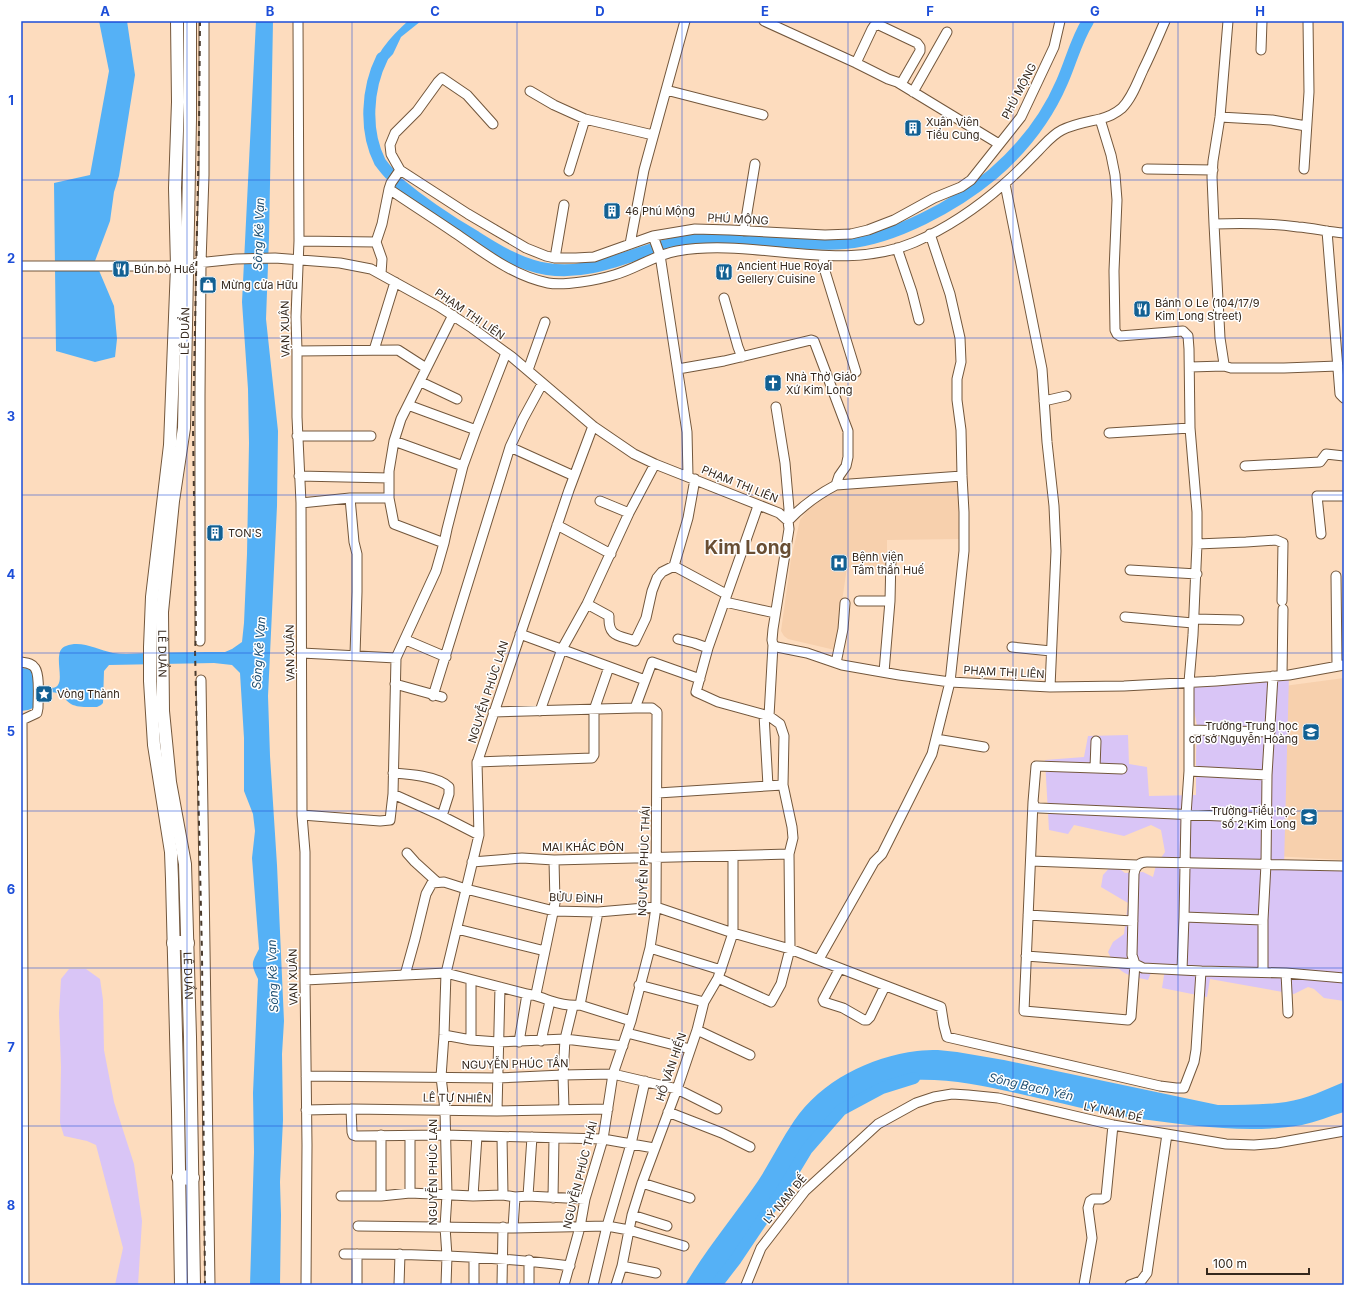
<svg xmlns="http://www.w3.org/2000/svg" width="1365" height="1306" font-family="Inter,sans-serif">
	<style>
		.built { fill: #f7d0ad }
		.green { fill: #d9c5f6 }
		.water { fill: #55b1f6 }
		.lines { fill: none; stroke-linecap: round; stroke-linejoin: round }
		.river { stroke: #55b1f6; stroke-width: 12 }
		.minor-casing { stroke: #73573c; stroke-width: 11 }
		.major-casing { stroke: #73573c; stroke-width: 14 }
		.highway-casing { stroke: #73573c; stroke-width: 16 }
		.minor { stroke: #fff; stroke-width: 9 }
		.major { stroke: #fff; stroke-width: 12 }
		.highway { stroke: #fff; stroke-width: 14 }
		.rail { stroke: #493a2d; stroke-width: 2; stroke-dasharray: 5 5; stroke-linecap: butt }
		.grid { fill: none; stroke: #1d4ed8; stroke-width: 1; stroke-opacity: 0.55 }
		.labels { text-anchor: middle; stroke-width: 3; stroke-linejoin: round; paint-order: stroke }
		.street-label { font-size: 11px; fill: #34271c; stroke: #fff }
		.poi-label { font-size: 11px; fill: #34271c; stroke: #fff; text-anchor: start }
		.water-label { font-size: 12px; font-style: italic; fill: #1f4f72; stroke: #fff }
		.town-label { font-size: 19px; font-weight: bold; fill: #694e33; stroke: #fff }
		.neatline { fill: none; stroke: #1d4ed8; stroke-width: 1.5 }
		.grid-label { font-size: 13px; text-anchor: middle; font-weight: bold; fill: #1d4ed8 }
	</style>
	<rect width="100%" height="100%" fill="#fddcbe"/>
	<path class="built" d="M958,480l1,59 -72,1v31l-40,-4 -12,83 -47,-11 -4,-3 -3,-5 10,-72 9,-39 11,-15 21,-15z
		M1344,678v182l-70,-4 10,-170z"/>
	<path class="green" d="M1289,675l-5,191 60,2v133l-20,-3 -10,-9 -6,-2 -14,7 -84,-15 -3,18 -45,-9 3,-19 -11,-3 -6,14c-23,-5 -30,-7 -40,-28l5,-10 11,-8 4,-31 -27,-16 2,-12 10,-11 12,9 18,-1 10,5 3,-12 9,-13 -4,-22 -10,-5 -27,11 -50,-11 -6,9 -19,-4 -4,-70 39,-3 4,-21 40,-1 1,29 18,3 2,29 47,-1v-39l1,-30 -8,-44z
		M69,969h17l14,10 3,21 1,50 10,52 20,62 8,57 -4,64h-23l8,-37 -27,-103 -9,-4 -23,-5 -4,-13 1,-56 -2,-54 2,-34z"/>
	<path class="water" d="M99,21h28l8,54 -16,101 -5,16 -4,29 -15,40 19,45 3,33 -2,18 -20,5 -39,-11 -2,-168 36,-8 19,-104z
		M256,21h17l-4,217 -3,81 12,112 -1,75 -9,190 2,60 7,109 7,156 -2,33 1,66 -3,62 1,33 -1,70h-30l4,-133 -1,-59 5,-114c-8,-16 -6,-16 1,-30l-7,-91 3,-27 -2,-17 -9,-23v-53l-4,-65 -8,-8 -18,-2 -105,2 -5,6 -1,32 -2,2 -4,2c-7,0 -19,1 -26,-3 -10,-7 -6,-11 -21,-12v-4c2,0 6,0 8,-3 6,-8 -6,-35 8,-39 16,-6 31,4 47,7 13,2 27,0 39,0 25,-1 49,-1 73,-1l7,-3 10,-7 2,-19 3,-69 2,-111 -1,-54 -6,-87z
		M408,21h13l-20,16 -8,17 -17,18c0,-4 0,-9 1,-13 5,-13 21,-29 31,-38z
		M21,668l11,1 3,5v30l-2,4 -5,2 -7,1z
		M938,1050l19,2 47,8 214,45c23,0 46,0 68,-3 20,-3 39,-12 58,-20v30c-14,4 -28,10 -42,13 -53,9 -108,1 -161,-6 -42,-6 -84,-17 -125,-26 -35,-8 -70,-15 -106,-13 -23,2 -45,12 -63,26 -27,22 -45,52 -63,81 -22,32 -43,65 -64,98h-35c22,-37 49,-69 73,-104 13,-20 23,-41 36,-60 27,-40 76,-64 123,-70 7,-1 14,-1 21,-1z"/>
	<g class="lines">
		<path class="river" d="M382,58c-15,30 -18,73 -2,104 3,4 6,8 10,12
			M398,183c24,20 51,38 78,54 22,14 45,28 71,32 50,8 93,-22 141,-28 34,-5 69,-2 103,1 18,1 36,3 54,1 49,-4 111,-38 148,-69 29,-25 54,-57 69,-92 9,-20 14,-42 26,-61
			M716,1285l20,-26 45,-67 26,-43 34,-39 41,-22 32,-10"/>
		<defs>
			<path id="minor" d="M298,21l1,220 -3,76 1,34v66l4,86 1,312 3,37v128l2,165 -1,140
				M764,21l92,42 32,16 9,3 102,62
				M1165,21c-7,16 -14,33 -22,49 -6,13 -11,28 -21,38 -7,6 -14,9 -22,11l11,36 4,20 2,25 -3,71 1,59 2,4 3,2 63,-5 5,5 1,13 1,79 7,84v32l-4,91 -4,47v89l-3,44 -2,102 -2,53
				M1228,21l-8,96 -7,44 -1,16 2,47 6,114 4,26v2l7,2h53l54,-2
				M1261,50l1,-29
				M856,63l16,-34 2,-3 5,-1 38,18 3,4v4l-19,33
				M666,90l97,25
				M530,91l24,14 31,14 68,16
				M913,92l34,-60
				M1220,117l52,3 34,6
				M493,124l-26,-29 -25,-17 -4,4 -21,29 -22,22 -5,12 1,9 9,16 68,44 58,34 20,8 9,2h21l18,-1 59,-21 42,-7 35,1 95,5 26,-1 17,-4 26,-10 40,-22 27,-11 10,-7 50,-63 33,-70 6,-26
				M1147,169l66,1
				M1304,169l5,-77 -1,-71
				M569,171l16,-52
				M1005,184l37,185 5,73 7,64 2,45 -6,136
				M389,189c22,15 44,29 66,44 28,19 58,43 93,50 16,3 50,-3 66,-8 22,-6 40,-20 63,-24 78,-14 162,24 238,-9 32,-14 63,-35 89,-58 12,-10 23,-22 34,-33 8,-8 14,-16 24,-21 12,-6 25,-8 38,-11
				M1214,224c28,-1 56,-1 84,3 15,1 30,5 46,6
				M744,231l11,-67
				M1327,231l13,163 4,4
				M653,236l7,19 27,177 1,44
				M299,241l77,1 6,-18 7,-35 2,-6 9,-13
				M376,242l6,17 -1,15
				M630,244l14,-74 41,-149
				M897,248l15,44 7,28
				M823,256l1,12 32,104
				M555,258l9,-53
				M21,266h156
				M186,267l11,-4 39,-4 39,-1 65,5 31,6 67,37 34,22 40,29 81,69 41,28 21,10 124,49 9,8
				M724,298l14,49 4,10
				M374,350l21,-68
				M297,351l101,-1 28,18
				M1190,367l34,-1
				M678,369l46,-8 87,-21 3,1 34,90v26l-2,9 -7,10 -3,9c-19,10 -33,20 -48,36
				M528,370l17,-48
				M421,382l36,17
				M1044,401l22,-5
				M408,405l68,25
				M776,407l9,56 4,46 -1,12 1,8 -16,100 -1,11 1,5 4,2 30,6 35,12 57,10 51,7 100,5 74,-1 92,-5 73,-6 55,-10
				M1109,433l81,-5
				M297,436h74
				M394,441l69,25
				M510,447l64,29
				M1245,466l75,-4 6,-8 18,2
				M299,476l90,2
				M836,485l126,-9
				M350,498l4,44 3,12v38l-2,63
				M600,501l29,12
				M301,503l49,-5h39
				M557,525l54,29
				M1321,534l-4,-38h27
				M444,543l-50,-19 -5,-26v-27l5,-30 7,-22 52,-104
				M1197,544l49,-2 30,-2 7,3 -1,58
				M674,566l52,28
				M1130,570l67,4
				M1336,576l1,89
				M859,601h31l-6,71
				M890,601l1,-45
				M725,602l50,11
				M587,604l22,12c-1,21 9,19 26,25l11,-23 6,-27 5,-13 5,-6 12,-6 14,-48 7,-39
				M1125,617l68,6
				M1194,619l45,1
				M520,634l125,46
				M678,639l16,4 14,5
				M406,640l40,17
				M200,641v-245l1,-133 3,-88v-154
				M1012,647l39,4
				M302,653l94,5
				M21,662c5,1 11,1 14,6 5,7 3,31 3,40l-1,5 -15,7 2,565
				M836,663l7,-34 2,-26
				M1282,675l1,-66
				M201,680l9,605
				M395,684l47,13
				M433,696l77,-249 13,-28 19,-35
				M635,708l17,-46 48,17
				M540,711l22,-62 25,-45 42,-91 26,-49
				M493,712l142,-4h17l5,4v3l-1,192 -6,41 -19,73 -18,53 -10,65 -18,60 -5,28 -16,58
				M764,715l4,71
				M769,716l4,-71
				M1189,730l81,2
				M936,739l48,8
				M1096,741l-1,27 -59,-2 -3,36 2,5 4,1 227,10
				M477,762l115,-4 2,-3v-45l15,-43
				M1095,768l27,1
				M1189,771l78,4
				M393,773c16,1 44,3 56,14v7l-7,22
				M658,793l125,-8
				M393,794l49,22 37,19
				M302,815l78,6 10,-1 3,-26 3,-136 40,-87 8,-28 3,-14 16,-63 13,-36 30,-77
				M407,853l8,9 22,20
				M1031,861l106,4
				M472,862l50,-4 32,2 235,-6
				M1344,866l-197,-4c-7,0 -12,4 -13,12l-2,81 3,9 8,4 58,3 85,2 58,5
				M1028,915l105,6
				M1184,917l79,3
				M457,929l88,22
				M650,948l71,22
				M1026,956l109,8 -4,53 -3,3 -104,-9 9,-209
				M819,959l55,-97 8,-8 50,-100 18,-72 14,-131v-39l-2,-36 -1,-46 -4,-30v-21l4,-17 -1,-24 -10,-44 -20,-60
				M840,968l-17,32 1,2 19,6 21,12h3l3,-3 15,-31
				M1263,972v-52l3,-56 1,-89 6,-99
				M1286,973l2,40
				M405,975l10,-36 11,-45 6,-11 12,-1 22,7 88,22 44,1 58,-5 77,26 57,16 151,58 3,19 3,11 213,49 16,2h8l10,-26 2,-12 5,-79
				M718,978l53,24 10,-18 9,-35 -1,-95 4,-16 -1,-11 -9,-42 1,-49 -4,-12 -11,-8 -51,-14 -22,-10 12,-44 50,-142
				M305,980l141,-7 81,21c11,1 14,4 24,7 9,3 20,5 29,4l51,16
				M639,985l65,17
				M536,994l19,-91 -1,-43
				M580,1005l18,-93
				M697,1030l53,25
				M627,1033l63,16
				M444,1035l27,5 27,2 67,-3 58,7
				M471,1040v-60
				M541,1041l9,-40
				M519,1042l8,-48
				M306,1076l191,2 66,-3 50,-1 64,15 40,20
				M351,1109l1,23 1,3 3,1 88,-1 159,4 51,9
				M564,1109l-1,-34 2,-36 8,-33
				M306,1110l45,-1 146,2 111,-2
				M497,1111l3,-124
				M668,1112l54,21 28,14
				M502,1137l1,58
				M642,1183l48,15
				M410,1193v-57
				M341,1196h40l29,-3 63,3 30,-1 12,2 13,-1 57,3
				M381,1196v-61
				M473,1196l4,-60
				M528,1196l4,-59
				M553,1198l1,-60
				M632,1215l35,11
				M358,1226l155,2 94,-2 22,4 55,16
				M513,1228l2,-31
				M344,1254c75,0 151,2 226,12
				M622,1266l34,7
				M357,1285v-31
				M399,1285l1,-31
				M446,1285l1,-29 -2,-29 2,-32 -2,-85 -4,-33 3,-42 2,-62 33,-138 -2,-72 92,-273 24,-64
				M474,1285v-27
				M502,1285l1,-58
				M529,1285v-25
				M593,1285l14,-59 24,-82 14,-63
				M616,1285l6,-19 10,-51 10,-32 35,-94 20,-59 7,-28 14,-24 15,-45v-77
				M746,1285l15,-37 44,-57 73,-67 38,-21 18,-6 18,-3 16,1 30,3 115,27 113,19 28,1 23,-2 67,-12
				M1084,1285l8,-47 -4,-30 2,-7 3,-2h9l4,-2 7,-72
				M1130,1285l11,-4 6,-8 20,-139"/>
			<g id="major">
				<path d="M177,21l1,81 -3,86 2,78 -7,179 -18,152 -2,50v34l4,64 17,107 1,27 6,232 3,174"/>
				<path id="s1" d="M190,21v98l-6,309 -11,73 -11,111 1,99 7,71 15,82 5,173 4,248"/>
			</g>
			<path id="highway" d="M177,266l9,1
				M174,943h13
				M179,1177l13,1"/>
		</defs>
		<use href="#minor" class="minor-casing"/>
		<use href="#major" class="major-casing"/>
		<use href="#highway" class="highway-casing"/>
		<use href="#minor" class="minor"/>
		<use href="#major" class="major"/>
		<use href="#highway" class="highway"/>
		<path class="rail" d="M200,21l-1,109 -6,298 3,205 -1,17 7,304 3,331"/>
	</g>
	<path class="grid" d="M187,21v1264M352,21v1264M517,21v1264M682,21v1264M848,21v1264M1013,21v1264M1178,21v1264M21,180h1323M21,338h1323M21,495h1323M21,653h1323M21,811h1323M21,968h1323M21,1126h1323"/>
	<defs>
		<symbol id="building-square" viewBox="-11 -11 22 22"><rect x="-9" y="-9" width="18" height="18" rx="4" fill="#126093" stroke="#fff"/><path d="M-4-6H4V6H1V3H-1V6H-4ZM-2.5-4.3h1.7v1.8h-1.7ZM.8-4.3h1.7v1.8H.8ZM-2.5-1h1.7V.8h-1.7ZM.8-1h1.7V.8H.8Z" fill="#fff"/></symbol>
		<symbol id="restaurant-square" viewBox="-11 -11 22 22"><rect x="-9" y="-9" width="18" height="18" rx="4" fill="#126093" stroke="#fff"/><path d="M-5-6h1v4h1v-4h1v4h1v-4h1v5L-1.5 .5V6h-2V.5L-5-1ZM5-6V6H3V1.5H1.5Q1.5-4 5-6Z" fill="#fff"/></symbol>
		<symbol id="shop-square" viewBox="-11 -11 22 22"><rect x="-9" y="-9" width="18" height="18" rx="4" fill="#126093" stroke="#fff"/><path d="M-5-2.5h2.3a2.7 3.5 0 0 1 5.4 0H5L5.5 6h-11ZM-1.5-2.5h3a1.5 2.3 0 0 0-3 0Z" fill="#fff"/></symbol>
		<symbol id="church-square" viewBox="-11 -11 22 22"><rect x="-9" y="-9" width="18" height="18" rx="4" fill="#126093" stroke="#fff"/><path d="M-1.2-6h2.4v3.5h3.3v2.4h-3.3V6h-2.4V-.1h-3.3v-2.4h3.3Z" fill="#fff"/></symbol>
		<symbol id="hospital-square" viewBox="-11 -11 22 22"><rect x="-9" y="-9" width="18" height="18" rx="4" fill="#126093" stroke="#fff"/><path d="M-5-5h3v3.5h4V-5h3V5h-3V1.5h-4V5h-3Z" fill="#fff"/></symbol>
		<symbol id="sight-square" viewBox="-11 -11 22 22"><rect x="-9" y="-9" width="18" height="18" rx="4" fill="#126093" stroke="#fff"/><path d="M0-6L1.8-2.2L6-1.7L2.9 1.2L3.7 5.4L0 3.3L-3.7 5.4L-2.9 1.2L-6-1.7L-1.8-2.2Z" fill="#fff"/></symbol>
		<symbol id="school-square" viewBox="-11 -11 22 22"><rect x="-9" y="-9" width="18" height="18" rx="4" fill="#126093" stroke="#fff"/><path d="M0-5L7-2L0 1L-7-2ZM-4 1L0 2.5L4 1V4Q0 6-4 4Z" fill="#fff"/></symbol>
	</defs>
	<g fill-rule="evenodd">
		<use href="#building-square" x="903" y="118" width="20" height="20"/>
		<use href="#building-square" x="602" y="201" width="20" height="20"/>
		<use href="#restaurant-square" x="111" y="259" width="20" height="20"/>
		<use href="#restaurant-square" x="714" y="262" width="20" height="20"/>
		<use href="#shop-square" x="198" y="275" width="20" height="20"/>
		<use href="#restaurant-square" x="1132" y="299" width="20" height="20"/>
		<use href="#church-square" x="763" y="373" width="20" height="20"/>
		<use href="#building-square" x="205" y="523" width="20" height="20"/>
		<use href="#hospital-square" x="829" y="553" width="20" height="20"/>
		<use href="#sight-square" x="34" y="684" width="20" height="20"/>
		<use href="#school-square" x="1301" y="722" width="20" height="20"/>
		<use href="#school-square" x="1299" y="807" width="20" height="20"/>
	</g>
	<g class="labels">
		<g class="street-label">
			<text transform="translate(1019 91) rotate(-62)" y="4">PHÚ MỘNG</text>
			<text transform="translate(738 219) rotate(3)" y="4">PHÚ MỘNG</text>
			<text transform="translate(470 314) rotate(34)" y="4">PHẠM THỊ LIÊN</text>
			<text transform="translate(285 329) rotate(-91)" y="4">VẠN XUÂN</text>
			<text transform="translate(185 331) rotate(-89)" y="4">LÊ DUẨN</text>
			<text transform="translate(740 484) rotate(22)" y="4">PHẠM THỊ LIÊN</text>
			<text dy="4" stroke="none"><textPath href="#s1" startOffset="634">LÊ DUẨN</textPath></text>
			<text transform="translate(290 653) rotate(-91)" y="4">VẠN XUÂN</text>
			<text transform="translate(1004 672) rotate(3)" y="4">PHẠM THỊ LIÊN</text>
			<text transform="translate(488 692) rotate(-72)" y="4">NGUYỄN PHÚC LAN</text>
			<text x="583" y="851">MAI KHẮC ĐÔN</text>
			<text transform="translate(644 861) rotate(-88)" y="4">NGUYỄN PHÚC THÁI</text>
			<text transform="translate(576 898) rotate(2)" y="4">BỬU ĐÌNH</text>
			<text dy="4" stroke="none"><textPath href="#s1" startOffset="958">LÊ DUẨN</textPath></text>
			<text transform="translate(293 977) rotate(-91)" y="4">VẠN XUÂN</text>
			<text transform="translate(515 1064) rotate(-1)" y="4">NGUYỄN PHÚC TẦN</text>
			<text transform="translate(671 1067) rotate(-71)" y="4">HỒ VĂN HIẾN</text>
			<text transform="translate(457 1098) rotate(1)" y="4">LÊ TỰ NHIÊN</text>
			<text transform="translate(1113 1112) rotate(12)" y="4">LÝ NAM ĐẾ</text>
			<text transform="translate(433 1172) rotate(-90)" y="4">NGUYỄN PHÚC LAN</text>
			<text transform="translate(580 1175) rotate(-76)" y="4">NGUYỄN PHÚC THÁI</text>
			<text transform="translate(785 1199) rotate(-50)" y="4">LÝ NAM ĐẾ</text>
		</g>
		<g class="poi-label">
			<text x="926" y="126">Xuân Viên<tspan x="926" dy="13">Tiểu Cung</tspan></text>
			<text x="625" y="215">46 Phú Mộng</text>
			<text x="737" y="270">Ancient Hue Royal<tspan x="737" dy="13">Gellery Cuisine</tspan></text>
			<text x="134" y="273">Bún bò Huế</text>
			<text x="221" y="289">Mừng cửa Hữu</text>
			<text x="1155" y="307">Bánh O Le (104/17/9<tspan x="1155" dy="13">Kim Long Street)</tspan></text>
			<text x="786" y="381">Nhà Thờ Giáo<tspan x="786" dy="13">Xứ Kim Long</tspan></text>
			<text x="228" y="537">TON'S</text>
			<text x="852" y="561">Bệnh viện<tspan x="852" dy="13">Tâm thần Huế</tspan></text>
			<text x="57" y="698">Vòng Thành</text>
			<text x="1298" y="730" text-anchor="end">Trường Trung học<tspan x="1298" dy="13">cơ sở Nguyễn Hoàng</tspan></text>
			<text x="1296" y="815" text-anchor="end">Trường Tiểu học<tspan x="1296" dy="13">số 2 Kim Long</tspan></text>
		</g>
		<g class="water-label">
			<text transform="translate(259 234) rotate(-88)" y="4">Sông Kẻ Vạn</text>
			<text transform="translate(259 653) rotate(-86)" y="4">Sông Kẻ Vạn</text>
			<text transform="translate(273 976) rotate(-92)" y="4">Sông Kẻ Vạn</text>
			<text transform="translate(1031 1087) rotate(13)" y="4">Sông Bạch Yến</text>
		</g>
		<g class="town-label">
			<text x="748" y="554">Kim Long</text>
		</g>
	</g>
	<rect width="1365" height="1306" fill="none" stroke="#ffffff" stroke-width="44"/>
	<path d="M1207 1268v6h102v-6" fill="none" stroke="#34271c" stroke-width="2"/>
	<text x="1213" y="1268" font-size="12" fill="#34271c" stroke="#ffffff" stroke-width="3" paint-order="stroke">100 m</text>
	<rect x="22" y="22" width="1321" height="1262" class="neatline"/>
	<g class="grid-label">
		<text x="105" y="16">A</text>
		<text x="270" y="16">B</text>
		<text x="435" y="16">C</text>
		<text x="600" y="16">D</text>
		<text x="765" y="16">E</text>
		<text x="930" y="16">F</text>
		<text x="1095" y="16">G</text>
		<text x="1260" y="16">H</text>
		<text x="11" y="105">1</text>
		<text x="11" y="263">2</text>
		<text x="11" y="421">3</text>
		<text x="11" y="579">4</text>
		<text x="11" y="736">5</text>
		<text x="11" y="894">6</text>
		<text x="11" y="1052">7</text>
		<text x="11" y="1210">8</text>
	</g>
</svg>
